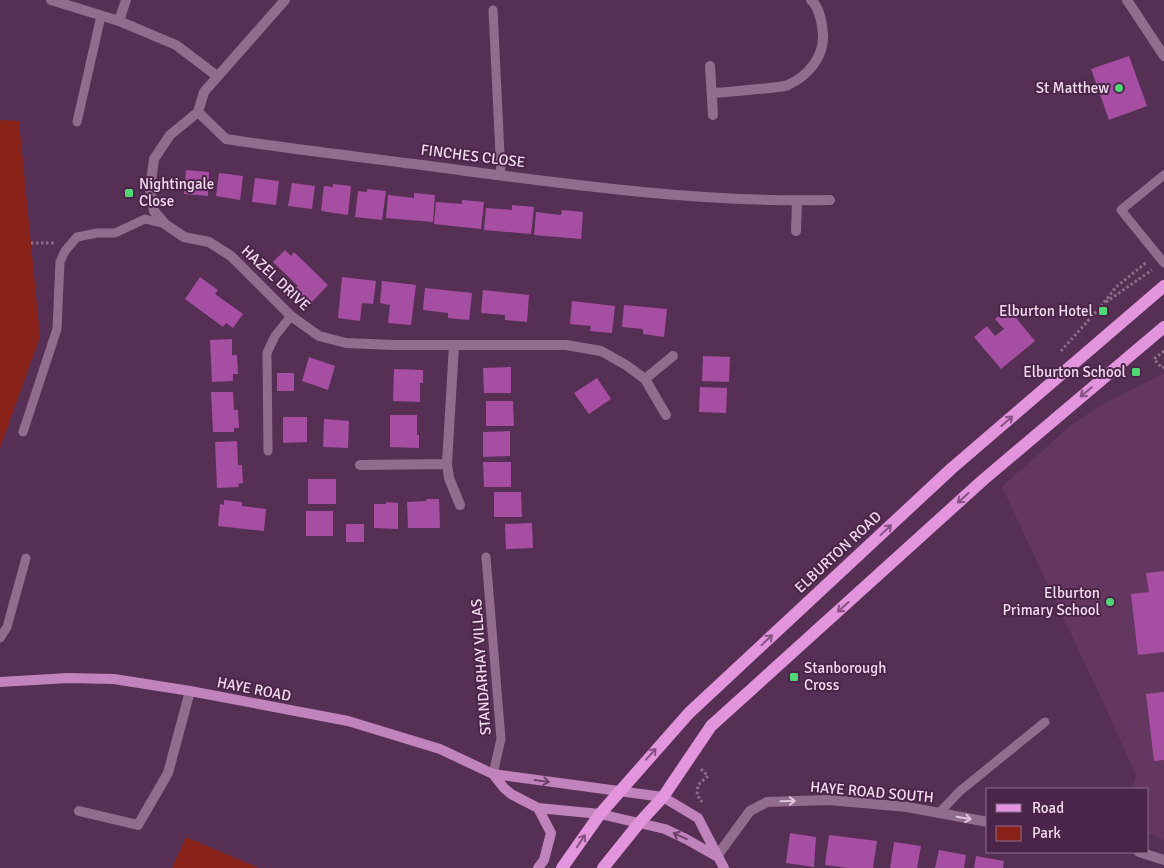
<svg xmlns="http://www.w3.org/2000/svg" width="1164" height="868" font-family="Signika,sans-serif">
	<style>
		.built { fill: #643761 }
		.green { fill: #882118 }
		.building { fill: #a64ea2 }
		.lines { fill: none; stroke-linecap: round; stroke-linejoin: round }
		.path { stroke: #8d6c8a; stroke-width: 3; stroke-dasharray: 2.5 2.5; stroke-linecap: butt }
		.lane { stroke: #926c8f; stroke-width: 9 }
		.street { stroke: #926c8f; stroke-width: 10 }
		.secondary { stroke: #c083bb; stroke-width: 10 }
		.primary { stroke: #e294dd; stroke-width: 12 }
		.oneway { stroke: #875184 }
		.oneway2 { stroke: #6e416b }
		.oneway3 { stroke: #dfc4dc }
		.poi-dot { fill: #50d674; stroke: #4b2549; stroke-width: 2 }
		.labels { text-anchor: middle; stroke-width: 4; stroke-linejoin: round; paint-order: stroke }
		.poi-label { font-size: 15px; fill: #f2daef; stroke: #4b2549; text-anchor: end }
		.street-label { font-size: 15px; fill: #f2daef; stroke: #4b2549 }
	</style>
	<rect width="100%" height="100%" fill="#563054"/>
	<path class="built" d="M1164,373v467l-16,-7v-44h-16l4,-14 -26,-58 -108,-230 67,-60 29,-20z"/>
	<path class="green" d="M0,120l19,1 21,216 -40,111z
		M186,837l73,31h-87z"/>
	<path class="building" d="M1129,56l18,50 -38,14 -18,-51z
		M186,170l23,2 -1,24 -24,-2z
		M219,173l24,3 -3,24 -24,-4z
		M255,178l24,3 -3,24 -24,-3z
		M292,183l23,3 -3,23 -24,-3z
		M333,184l18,2 -3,29 -27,-4 3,-25 9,1z
		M367,189l19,2 -4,29 -27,-3 3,-26 9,1z
		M414,193l21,2 -2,27 -47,-4 2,-23 26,3z
		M462,200l22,2 -3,27 -47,-5 2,-22 26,2z
		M512,205l22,2 -3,27 -47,-4 2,-22 26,2z
		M562,210l21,2 -2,27 -47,-4 2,-23 25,3z
		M285,250l6,6 3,-4 34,33 -19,20 -15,-15 4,-4 -25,-24z
		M200,277l18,13 -3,4 28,20 -10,14 -7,-5 -3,4 -38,-28z
		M342,277l34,4 -3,23 -11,-1 -2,18 -22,-3z
		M382,281l34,4 -5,40 -23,-2 2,-18 -10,-2z
		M425,288l47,5 -3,27 -21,-2v-5l-25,-3z
		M483,290l46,5 -2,27 -22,-2v-5l-24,-2z
		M572,301l43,5 -3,27 -22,-2 1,-5 -21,-2z
		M624,305l43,4 -3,28 -21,-3v-5l-21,-2z
		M1008,308l27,33 -34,28 -27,-32 13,-11 8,10 9,-7 -9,-10z
		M232,339v16h5l1,19h-5v7l-21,1 -2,-42z
		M703,356l27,1 -1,25 -27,-1z
		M309,357l26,9 -7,24 -26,-9z
		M511,367v26h-27l-1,-25z
		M394,369l29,1v13h-3v19l-27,-1z
		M277,373h17v18h-17z
		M597,378l14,21 -22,15 -15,-21z
		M700,387l27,1 -1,25 -27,-1z
		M211,392h22l1,18h4l1,18h-5v4h-21z
		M486,401h27l1,25h-28z
		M390,415h27v20h2v13l-29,-1z
		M283,417h24v25l-24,1z
		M324,419l25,2 -1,27 -25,-1z
		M510,431v25l-27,1v-25z
		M237,441l1,24h4l1,18 -5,1 1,3 -22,1 -2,-46z
		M483,462h28v25h-27z
		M308,479h28v25h-28z
		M494,492h27l1,25h-28z
		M427,499h12l1,29h-32l-1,-26 19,-1z
		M224,500l18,2v4l24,3 -2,22 -46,-5 2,-22 4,1z
		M386,502l12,1v26l-24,-1v-24h12z
		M306,511h27v25h-27z
		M532,523l1,25 -27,1 -1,-25z
		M346,524h18v18h-18z
		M1164,571v81l-26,3 -7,-61 18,-2 -3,-19z
		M1164,692v68l-10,1 -8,-67z
		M790,833l26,4 -2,30 -28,-4z
		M829,835l48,6 -4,27h-25l-23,-3z
		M894,842l27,4 -4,22h-27z
		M939,850l27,5 -2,13h-29z
		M976,856l28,5 -1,7h-29z"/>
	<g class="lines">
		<path class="path" d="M31,243h24
			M1106,302l46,-32
			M1061,351l41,-46 14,-18 31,-25
			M1164,351l-10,8 8,9 2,-1
			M701,769l7,7 -10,9 -1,10 5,7"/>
		<path class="lane" d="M493,10l8,165
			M77,122l24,-106
			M1164,175l-43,35 43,53
			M23,432l34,-103 3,-67 5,-11 12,-14 20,-4h18l30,-14 20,5
			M268,451l-1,-98 8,-17 16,-20
			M486,557l15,182 -8,35
			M0,638l7,-11 19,-69
			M939,813l21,-22 85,-69"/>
		<path class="street" d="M51,0l68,21 57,24 41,31
			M285,0l-81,92 -6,20 28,27c77,12 155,20 233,31 121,16 249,33 371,30
			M1127,0l37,56
			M119,21l7,-21
			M710,66l3,49
			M712,93c19,-1 38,-3 57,-5 6,-1 14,-1 19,-3 20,-9 36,-28 35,-50 -1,-12 -3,-27 -12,-35
			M198,112l-28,23 -16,24 -4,30 4,22 11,13 19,13 25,5 22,14 60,60 28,20 27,7 47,2h173l35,6 25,14 19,14 21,36
			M796,231l1,-30
			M454,345l-7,119 2,14 11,27
			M645,379l28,-23
			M360,465l87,-1
			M79,811l59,14 30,-52 22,-82
			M1139,852l25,8
			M717,856l33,-45 17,-9 62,-2 78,7 81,15"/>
		<path class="secondary" d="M0,682l68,-4 46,1 76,12 158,30 92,28 53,25 170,23 35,21 26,50
			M493,774l11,14 7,6 27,14 62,6 65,15 21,10 30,17
			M538,808l13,25 -7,27 -6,8"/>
		<path class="primary" d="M562,868l38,-54 89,-101 262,-244 213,-183
			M603,868l37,-46 23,-25 48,-71 272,-246 181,-153"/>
	</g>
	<defs><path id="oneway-shaft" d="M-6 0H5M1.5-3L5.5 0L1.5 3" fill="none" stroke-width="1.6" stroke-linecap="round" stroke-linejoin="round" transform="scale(1.25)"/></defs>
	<g class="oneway">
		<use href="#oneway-shaft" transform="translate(1086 392) rotate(140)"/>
		<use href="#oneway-shaft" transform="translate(1007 421) rotate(-41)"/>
		<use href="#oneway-shaft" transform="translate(963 498) rotate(138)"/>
		<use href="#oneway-shaft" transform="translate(886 530) rotate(-43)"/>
		<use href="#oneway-shaft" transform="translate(843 607) rotate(138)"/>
		<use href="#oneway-shaft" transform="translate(767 640) rotate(-43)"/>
		<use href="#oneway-shaft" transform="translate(651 754) rotate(-48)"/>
		<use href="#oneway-shaft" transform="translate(581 841) rotate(-56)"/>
	</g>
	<g class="oneway2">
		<use href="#oneway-shaft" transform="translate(542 781) rotate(8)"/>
		<use href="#oneway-shaft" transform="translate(680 836) rotate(-156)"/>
	</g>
	<g class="oneway3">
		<use href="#oneway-shaft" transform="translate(788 801) rotate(-2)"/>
		<use href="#oneway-shaft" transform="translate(964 818) rotate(10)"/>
	</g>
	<g class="poi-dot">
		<circle cx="1119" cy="88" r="5"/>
		<rect x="124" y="188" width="10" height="10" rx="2.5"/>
		<rect x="1098" y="306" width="10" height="10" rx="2.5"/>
		<rect x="1131" y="367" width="10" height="10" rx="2.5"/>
		<circle cx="1110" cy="602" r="5"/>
		<rect x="789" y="672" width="10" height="10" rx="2.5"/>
	</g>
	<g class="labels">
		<g class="poi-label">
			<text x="1109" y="93">St Matthew</text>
			<text x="139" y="189" text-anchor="start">Nightingale<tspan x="139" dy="17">Close</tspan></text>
			<text x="1093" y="316">Elburton Hotel</text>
			<text x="1126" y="377">Elburton School</text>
			<text x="1100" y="598">Elburton<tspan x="1100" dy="17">Primary School</tspan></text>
			<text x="804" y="673" text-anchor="start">Stanborough<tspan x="804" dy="17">Cross</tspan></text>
		</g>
		<g class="street-label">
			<text transform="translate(473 156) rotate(7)" y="5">FINCHES CLOSE</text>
			<text transform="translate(276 278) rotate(43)" y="5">HAZEL DRIVE</text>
			<text transform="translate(838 552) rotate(-43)" y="5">ELBURTON ROAD</text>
			<text transform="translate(481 667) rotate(-94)" y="5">STANDARHAY VILLAS</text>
			<text transform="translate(254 689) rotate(11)" y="5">HAYE ROAD</text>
			<text transform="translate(872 792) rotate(5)" y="5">HAYE ROAD SOUTH</text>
		</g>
	</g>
	<rect x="986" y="788" width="162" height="65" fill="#4b2549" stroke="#8e6d8b"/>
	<rect x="996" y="804" width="25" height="8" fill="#e294dd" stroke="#8e6d8b"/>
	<text x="1032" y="813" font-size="15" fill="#f2daef">Road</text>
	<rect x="996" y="826" width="25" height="15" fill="#882118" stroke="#8e6d8b"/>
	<text x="1032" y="838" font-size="15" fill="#f2daef">Park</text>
</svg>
